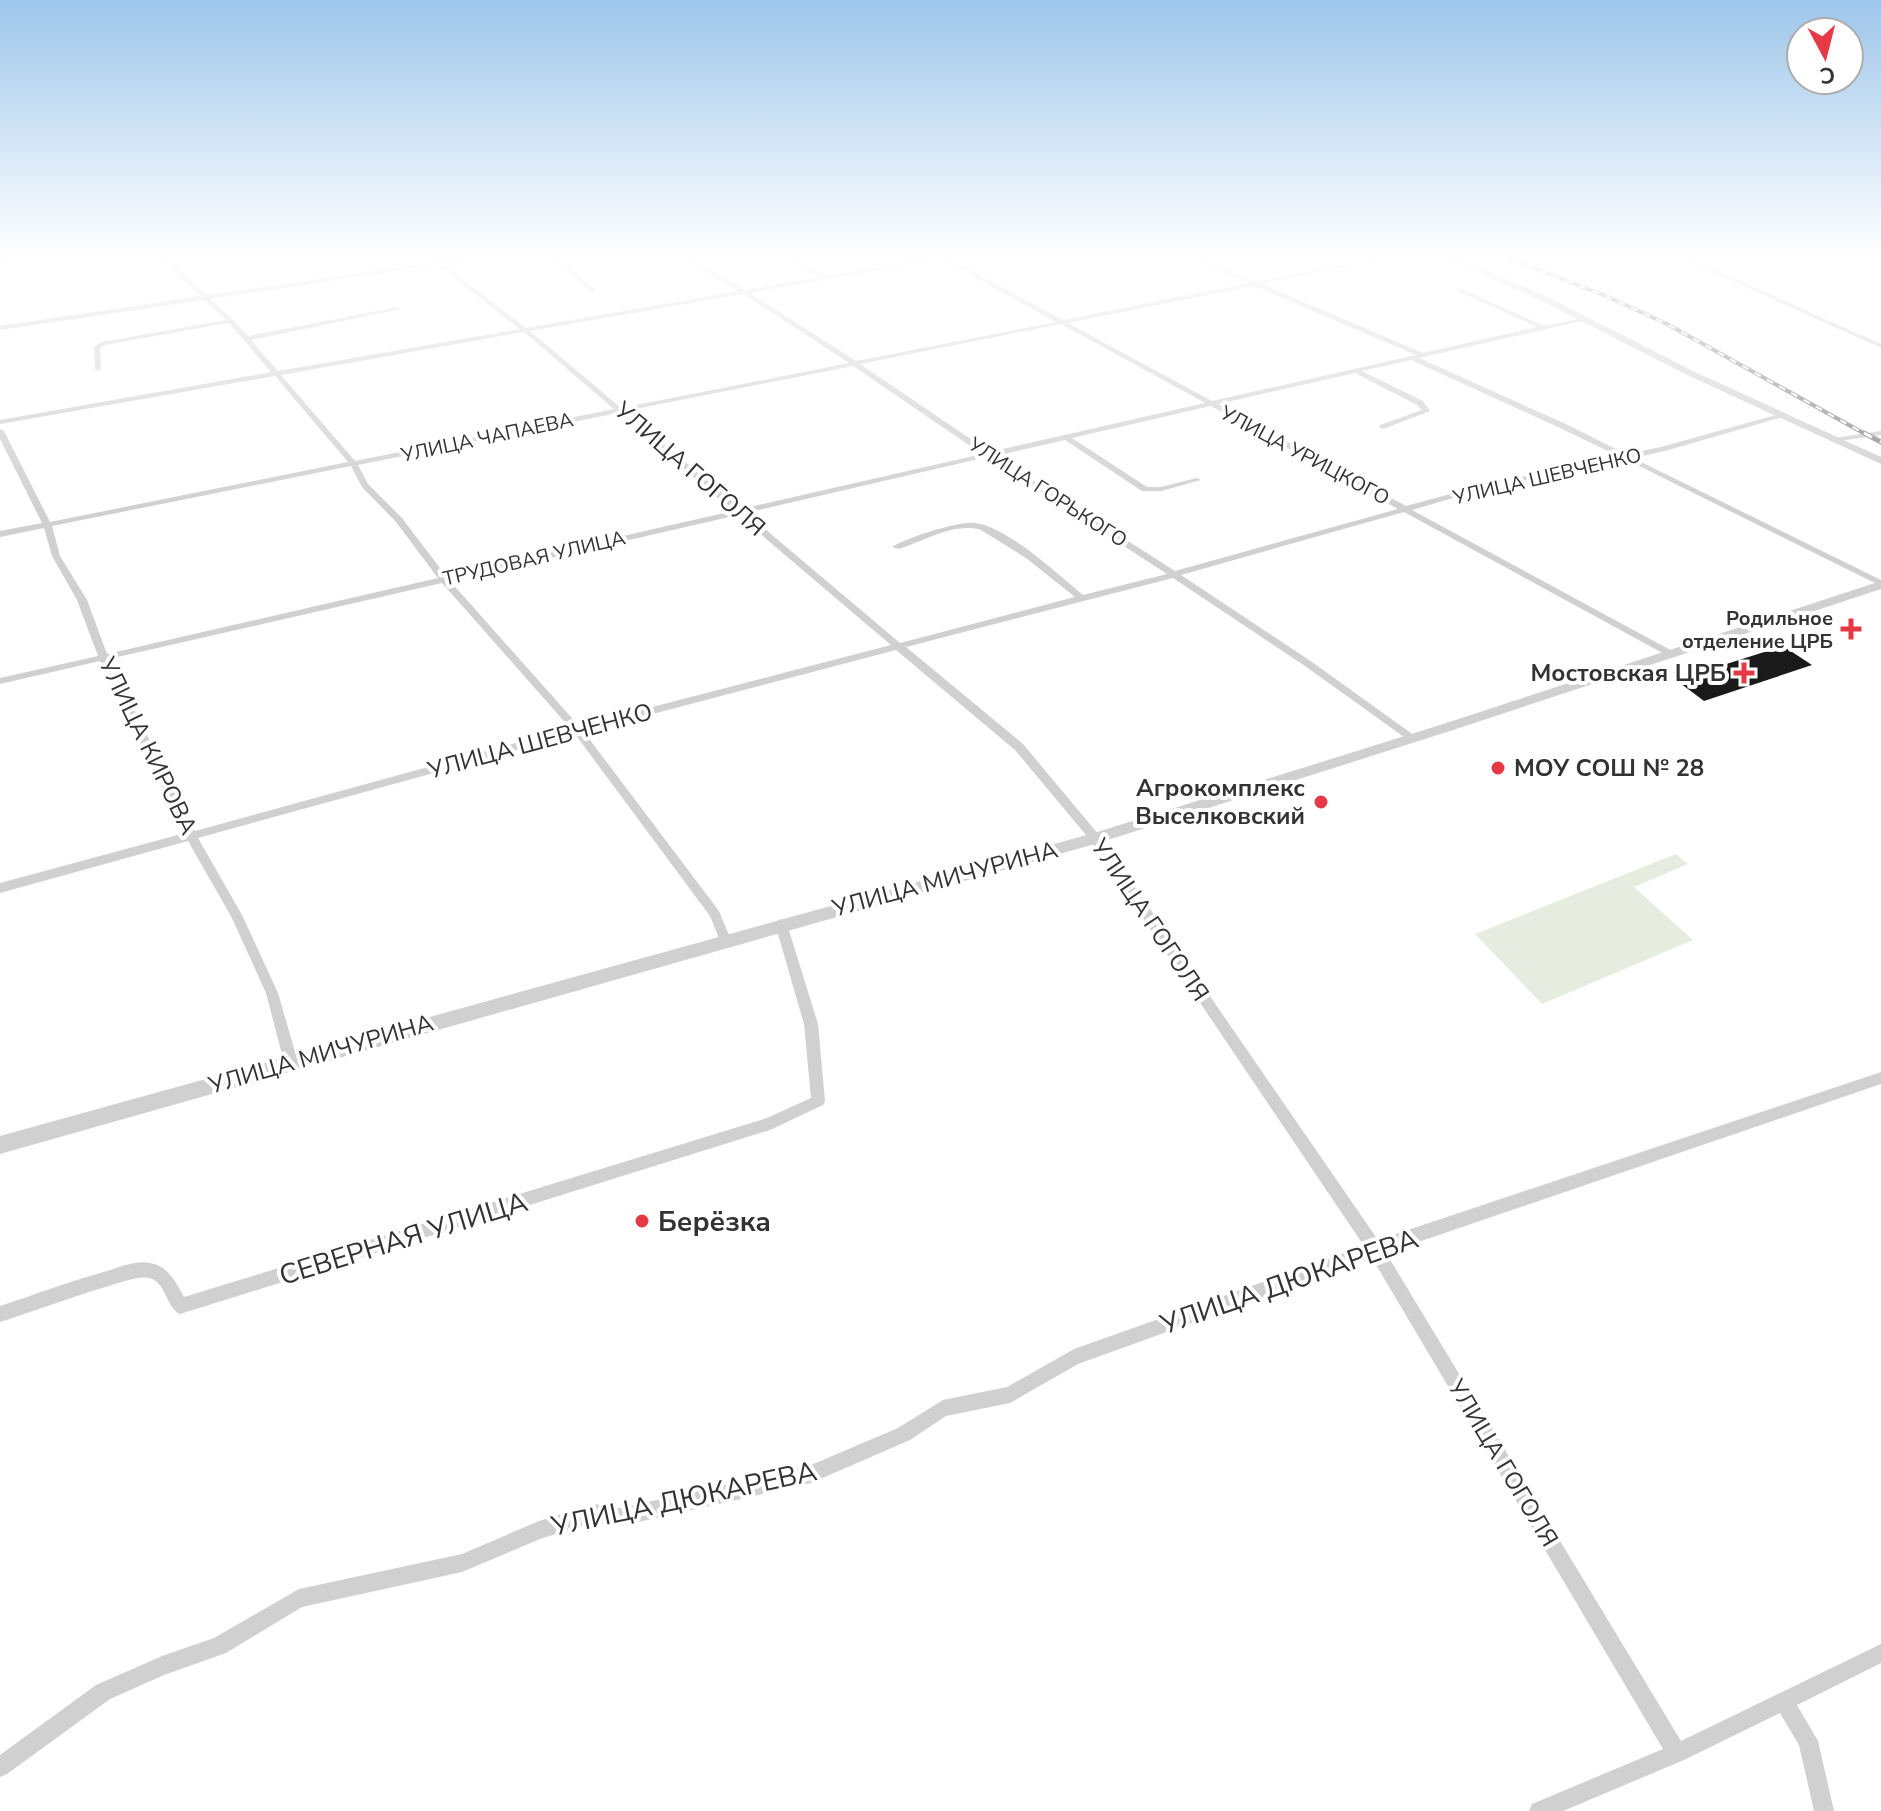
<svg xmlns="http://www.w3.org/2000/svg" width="1881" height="1811" font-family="'Nunito Sans',sans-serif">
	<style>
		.green { fill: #e6ecdf }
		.building { fill: #1a1a1a }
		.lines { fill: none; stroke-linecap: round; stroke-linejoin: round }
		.minor { fill: #d0d0d0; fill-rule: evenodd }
		.tertiary { fill: #d0d0d0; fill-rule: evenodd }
		.rail-far1-casing { stroke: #888; stroke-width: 4 }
		.rail-casing { stroke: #888; stroke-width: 5 }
		.rail-far1 { stroke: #fff; stroke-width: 2; stroke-dasharray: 7; stroke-linecap: butt }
		.rail { stroke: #fff; stroke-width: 3; stroke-dasharray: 9; stroke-linecap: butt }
		.poi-dot { fill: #e63946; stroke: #fff; stroke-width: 3 }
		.labels { text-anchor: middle; stroke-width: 8; stroke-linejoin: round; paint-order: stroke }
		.far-street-label { font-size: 20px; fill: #333; stroke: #fff }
		.far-poi-label { font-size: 20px; font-weight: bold; fill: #333; stroke: #fff; text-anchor: end }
		.street-label { font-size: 24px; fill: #333; stroke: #fff }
		.poi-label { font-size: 24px; font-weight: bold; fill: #333; stroke: #fff; text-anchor: end }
		.near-poi-label { font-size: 28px; font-weight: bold; fill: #333; stroke: #fff; text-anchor: start }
		.near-street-label { font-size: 28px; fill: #333; stroke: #fff }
	</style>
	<rect width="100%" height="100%" fill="#fff"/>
	<path class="green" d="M1676,854l12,10 -54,23 59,53 -151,64 -67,-70z"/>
	<path class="building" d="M1783,646l29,19 -108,36 -28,-21z"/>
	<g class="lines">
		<path class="minor" d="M25,255h16l-41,8v-4z
			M156,255h7l44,40 226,-33 -8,-7h7l7,6 37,-6h17l-50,9 83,64 212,-37 -60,-36h8l59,35 74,-13 -34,-22h8l32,21 116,-21h16l-9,3 115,62 186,-37 -64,-28h9l62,27 132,-27h14l-140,29 161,69 114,-26 -79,-36 -1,-1 3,-2 84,38 40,-8 1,1 -3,2 -163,37 147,66 60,30 35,-7 122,-34v4l-118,34 -32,7 248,122v6l-256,-127 -148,32 -65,19 262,142v4h-6l-264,-144 -223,63 131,87 103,74 1,2 -1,2 -4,2 -106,-76 -132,-88 -267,69 117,97 76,91 279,405 503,-168v12l-495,169 295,488 200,-97v19l-84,42 21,36 16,70h-20l-15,-66 -19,-32 -96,47 -121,51h-34l3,-7 131,-55 -291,-491 -294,106 -68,39 -64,13 -36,24 -99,43 -190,43 -27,-4 -54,17 -78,33 -160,35 -76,46 -62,22 -54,24 -103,75 -7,3v-22l96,-70 66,-29 52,-18 85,-49 163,-35 77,-33 55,-17 27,4 190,-43 87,-37 45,-28 64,-13 67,-38 290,-103 -273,-405 -76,-91 -119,-100 -312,82 135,179 12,29 -2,3h-8l-11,-27 -135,-182 -377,104 44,77 36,78 20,69 -2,4 -5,2 -5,-2 -2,-4 -18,-69 -35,-77 -43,-75 -188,52v-10l185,-50 -85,-172 -100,23v-6l98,-22 -21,-56 -25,-44 -8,-28 -44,9v-6l42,-8 -42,-84v-10l4,2 46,91 298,-60 -73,-86 -275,48v-4l271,-48 -42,-49 -124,22 -5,3 1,21 -3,2 -3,-2 -1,-22 7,-5 125,-22 -22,-20 -204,30v-4l200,-30zM941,259l115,63 -200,39 -106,-68zM437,265l83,64 -242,42 -27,-31 150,-31 -3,-2 -150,29 -15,-16 -23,-21zM1254,286l162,69 -204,46 -144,-78zM743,294l106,69 -228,45 -91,-77zM1061,324l144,79 -215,49 -130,-88zM524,332l90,77 -259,52 -74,-86zM1411,360l149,68 58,28 -142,31 -70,19 -188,-102 137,-31 62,32 5,5 -42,15 -1,2 4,2 47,-18 -7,-10 -61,-30zM853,366l129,88 -241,55 -116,-98zM1211,406l187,103 -223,62 -180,-115 70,-16 77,51h19l40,-11 -4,-2 -36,9h-14l-75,-49zM618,413l115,98 -287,65 -44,-58 -34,-34 -10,-19zM987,457l180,117 -84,21c-24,-20 -77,-69 -108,-72 -18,-2 -68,15 -83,24l7,2c25,-8 56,-27 82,-19l45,28 49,39 -175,46 -154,-130zM351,466l11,21 34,35 42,56 -331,76 -20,-54 -27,-44 -8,-30zM738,515l153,130 -312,81 -129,-145zM442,583l128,145 -375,103 -86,-172z
			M282,255l-12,4 -3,-2z
			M545,255h7l43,34v2h-4z
			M1674,255h9l198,89v4z
			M1881,431v4l-47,7 -4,-2 4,-2z
			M781,919l4,2 2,3 31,100 7,77 -2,4 -53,25 -590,184c-14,-6 -14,-33 -31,-36 -11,-2 -26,4 -37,7 -38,11 -75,25 -112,37v-16c36,-12 71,-25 107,-35 13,-4 29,-11 43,-8 18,3 26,19 34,34l583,-179 44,-20 -7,-74 -29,-100 2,-3z"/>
		<path class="tertiary" d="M1437,255h12l97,41 147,75 188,86v7l-194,-89 -147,-75z
			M1881,581v8l-431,142 -355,113 -1095,310v-18l1094,-303 346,-108z"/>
		<defs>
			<path id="rail-far1" d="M1501,255l105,41 61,28 200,111"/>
			<path id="rail" d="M1864,433l17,9"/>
		</defs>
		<use href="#rail-far1" class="rail-far1-casing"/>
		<use href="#rail" class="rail-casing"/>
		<use href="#rail-far1" class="rail-far1"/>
		<use href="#rail" class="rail"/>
	</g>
	<linearGradient id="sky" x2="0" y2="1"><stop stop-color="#9ec6ea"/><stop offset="0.5" stop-color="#fff"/><stop offset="1" stop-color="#fff" stop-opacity="0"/></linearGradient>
	<rect width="1881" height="509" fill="url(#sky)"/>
	<g class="poi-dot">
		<path d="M1847 617h8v8h8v8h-8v8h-8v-8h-8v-8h8z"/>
		<path d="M1740 661h8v8h8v8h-8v8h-8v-8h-8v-8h8z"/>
		<circle cx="1498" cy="768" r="8"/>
		<circle cx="1321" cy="802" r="8"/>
		<circle cx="642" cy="1221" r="8"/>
	</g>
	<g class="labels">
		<g class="far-street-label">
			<text transform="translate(487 437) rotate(-12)" y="7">УЛИЦА ЧАПАЕВА</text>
			<text transform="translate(1305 455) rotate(28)" y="7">УЛИЦА УРИЦКОГО</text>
			<text transform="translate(1547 476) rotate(-13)" y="7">УЛИЦА ШЕВЧЕНКО</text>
			<text transform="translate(1048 492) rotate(33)" y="7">УЛИЦА ГОРЬКОГО</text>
			<text transform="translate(534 558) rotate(-13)" y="7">ТРУДОВАЯ УЛИЦА</text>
		</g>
		<g class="far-poi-label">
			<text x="1833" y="625">Родильное<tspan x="1833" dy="23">отделение ЦРБ</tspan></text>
		</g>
		<g class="street-label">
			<text transform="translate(690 469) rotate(41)" y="8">УЛИЦА ГОГОЛЯ</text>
			<text transform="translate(540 741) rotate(-15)" y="8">УЛИЦА ШЕВЧЕНКО</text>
			<text transform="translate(148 746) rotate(64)" y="8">УЛИЦА КИРОВА</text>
			<text transform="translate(945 879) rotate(-15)" y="8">УЛИЦА МИЧУРИНА</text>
			<text transform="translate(1150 920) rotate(56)" y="8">УЛИЦА ГОГОЛЯ</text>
			<text transform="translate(321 1054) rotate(-16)" y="8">УЛИЦА МИЧУРИНА</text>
			<text transform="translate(1503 1463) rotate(59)" y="8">УЛИЦА ГОГОЛЯ</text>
		</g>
		<g class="poi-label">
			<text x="1726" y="681">Мостовская ЦРБ</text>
			<text x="1514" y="776" text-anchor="start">МОУ СОШ № 28</text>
			<text x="1305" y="796">Агрокомплекс<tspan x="1305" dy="28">Выселковский</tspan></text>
		</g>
		<g class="near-poi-label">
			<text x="658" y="1231">Берёзка</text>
		</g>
		<g class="near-street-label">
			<text transform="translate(403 1238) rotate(-17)" y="10">СЕВЕРНАЯ УЛИЦА</text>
			<text transform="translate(1289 1281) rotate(-19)" y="10">УЛИЦА ДЮКАРЕВА</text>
			<text transform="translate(684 1498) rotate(-12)" y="10">УЛИЦА ДЮКАРЕВА</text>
		</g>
	</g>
	<g transform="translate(1825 56) rotate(173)"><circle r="38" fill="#ffffff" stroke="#adadad" stroke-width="2"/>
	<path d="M0-6L14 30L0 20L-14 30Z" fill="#e63946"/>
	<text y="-12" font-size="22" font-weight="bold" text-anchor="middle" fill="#333333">С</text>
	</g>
</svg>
